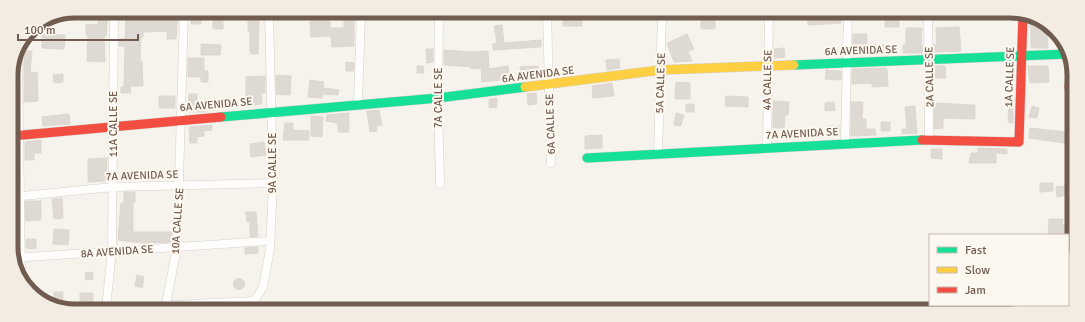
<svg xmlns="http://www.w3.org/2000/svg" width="1085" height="322" font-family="Signika,sans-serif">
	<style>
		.building { fill: #dfd9d3; stroke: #ded7d0 }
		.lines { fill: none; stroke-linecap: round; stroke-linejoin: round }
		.street-casing { stroke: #d5d0cb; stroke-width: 9 }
		.fast-casing { stroke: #d6d0cb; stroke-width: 10 }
		.slow-casing { stroke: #d6d0cb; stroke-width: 10 }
		.jam-casing { stroke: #d6d0cb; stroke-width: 10 }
		.street { stroke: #fefdfc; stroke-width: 8 }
		.fast { stroke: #16e098; stroke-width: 9 }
		.slow { stroke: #ffcf43; stroke-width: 9 }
		.jam { stroke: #f24e42; stroke-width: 9 }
		.labels { text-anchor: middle; stroke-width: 4; stroke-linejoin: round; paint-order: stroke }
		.street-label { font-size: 11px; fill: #715c50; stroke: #fdf8ef }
		.rim { fill: none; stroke: #715c50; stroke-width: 5 }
	</style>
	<rect width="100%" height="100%" fill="#f6f3ed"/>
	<path class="building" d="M98,11h10l-2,25h-2l1,26 -18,-1 1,-26h-2v-11l12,1z
		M126,11h52l-2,28h-9v-8l-24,1v5h-2l-1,24h2l1,25h-19l1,-40h-6v-7h6z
		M191,11h10v13h-10z
		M213,11h10v18h-10z
		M344,12h10v34l-22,1 -1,-11 -20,1 -1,-16h20v7h14z
		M563,12h19v14h-19z
		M671,12h26v6l-26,1z
		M701,12h11v6h3v11h-14z
		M807,13h13v1l21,-1v10l-33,2z
		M886,13h13v14h-14z
		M1031,16l16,9 1,23h-17v-20l-1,-1z
		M248,21h11l-1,33h-7l-1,-2v-21h-2z
		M502,25l2,18 37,-3v7l-48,3v-6l4,-1 -3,-17z
		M959,27l2,24 -27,1v-7h3l-1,-17z
		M906,28h16l-1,18h2v7h-20v-8h3z
		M42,34l23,1 -1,14 -22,-1z
		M687,34l7,15 -6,2 4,10 -18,1 -7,-19z
		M853,34h14v11h18v9l-32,1z
		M201,44l20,1 -1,10h-19z
		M784,48l1,9 -11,1v-9z
		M426,49h7v13l-6,1z
		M444,50l28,2 16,-1 1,18 19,-3 2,13 -28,3 -1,-14 -10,1v-2l-27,-2z
		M24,51h8l-2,22 7,-1 1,29 -14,1z
		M188,58h16v13h4v11h-7v-5h-13z
		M619,59l1,9 -13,2 -1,-10z
		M346,62l8,1v8h-8z
		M417,66h6l1,7h-7z
		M538,66l1,11 -18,1 -1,-11z
		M934,66h11l1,12h-12z
		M1028,66h20l1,16 -19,1z
		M885,68l2,1 1,17 -16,1v-4l-20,1v-15z
		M826,70l15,1v9l-16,-1z
		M63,74v8l-9,1 -1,-8z
		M276,75l15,1 -1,19 -14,-1z
		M265,76v17h-4l1,11 -16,2v-29z
		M310,80l14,2 -1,6 16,2 -1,5 -15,-1 -1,4 -14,-1z
		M676,82l14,1v16h-15z
		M612,83l2,13 -21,2 -1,-12z
		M130,86l1,7h-10v-6z
		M536,93l1,11 -9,1 -1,-11z
		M189,94h8v10h9v8h-18z
		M159,96h16v12h-16z
		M726,96l22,1v10l-23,-1z
		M497,98v9l-8,1v-9z
		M773,101l16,1 -1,13h-3l-1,13h-11z
		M834,102l1,8 -10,1v-8z
		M851,102h12l-1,17h4v10h9l1,6 -25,1z
		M934,103l41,2v14l-32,-1v10l-9,1z
		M686,104h8v8h-8z
		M1009,104l4,1v18l-5,-1z
		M915,106l2,27 -15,1v-5h5l-2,-22z
		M1032,106l7,2 -2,10 -8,-1z
		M379,110l3,15 -6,1 1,5 -7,1 -3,-21z
		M349,113v19h-11v-9l-12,-2 1,-6z
		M676,113l8,2 -3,11 -7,-1z
		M69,114l1,10 -27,2 -1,-9z
		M311,116l12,1 -1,20 -11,-1z
		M881,122h9v9h-9z
		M285,123h8v7l16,1v9h-26z
		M212,125v5l-8,1v5l-7,1v6h-7l-1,-16z
		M828,126h12v10l-12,1z
		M1030,128l36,4 -1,11 -36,-5z
		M812,129v9h-10v-8z
		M602,135v13l-17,1v-13z
		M41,140v13h-7v7h-9v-18z
		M264,142l2,13 -15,2 -1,-13z
		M978,148l29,1v5l-11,-1v10h-27l2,-10h7z
		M931,149h11v10l-11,-1z
		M107,158l-1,23 -18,1v-23z
		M1040,183h13v8l-13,1z
		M1066,186l1,9 -10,2 -1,-10z
		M124,192h11v10h-2v30h39v10l-30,1 -24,-3 3,-37h3z
		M62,198l1,20 -9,1 -2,-20z
		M25,201h16v19l-15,1z
		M246,212h10l2,24 -8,1v-15h-3z
		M1049,219h14l-1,6 10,-1v11h-24z
		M54,229l15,1 -1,15 -15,-1z
		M26,239h10v10l-10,-1z
		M258,247v6l-13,1v-6z
		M93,272v7l-7,1 -1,-7z
		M137,275l7,2 -2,11 -7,-2z
		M233.5 284a5.5 5.5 0 1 1 11 0a5.5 5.5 0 1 1-11 0Z
		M54,292h9v12l-9,1z
		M80,293h13v10h-13z"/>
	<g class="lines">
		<defs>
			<path id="street" d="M439,12l-1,86 2,86
				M547,12l4,151
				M928,13l1,127
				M18,57l3,218
				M358,104l3,-92
				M845,143l3,-130
				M767,147l2,-134
				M658,154l4,-142
				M12,197l101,-10 160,-4
				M12,258l257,-17
				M106,308l6,-57 2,-240
				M91,309l163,-8
				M165,309l12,-62 7,-236
				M249,309l14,-22 7,-38 3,-66 -4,-172"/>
			<path id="fast" d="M794,65l274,-11
				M221,117l217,-19 87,-11
				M587,158l335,-18"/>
			<path id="slow" d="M525,87l135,-17 134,-5"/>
			<path id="jam" d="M1072,61l-3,26 4,14
				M12,136l209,-19
				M922,140l97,2 4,-129"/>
		</defs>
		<use href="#street" class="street-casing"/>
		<use href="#fast" class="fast-casing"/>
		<use href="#slow" class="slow-casing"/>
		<use href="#jam" class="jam-casing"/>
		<use href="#street" class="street"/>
		<use href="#fast" class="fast"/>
		<use href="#slow" class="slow"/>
		<use href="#jam" class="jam"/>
	</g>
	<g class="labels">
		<g class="street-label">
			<text transform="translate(861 50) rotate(-2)" y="4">6A AVENIDA SE</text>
			<text transform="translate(538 74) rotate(-7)" y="4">6A AVENIDA SE</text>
			<text transform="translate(929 77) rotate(-91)" y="4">2A CALLE SE</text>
			<text transform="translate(1009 77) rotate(-88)" y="4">1A CALLE SE</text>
			<text transform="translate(767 80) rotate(-89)" y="4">4A CALLE SE</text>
			<text transform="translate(660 83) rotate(-88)" y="4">5A CALLE SE</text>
			<text transform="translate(438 98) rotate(-90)" y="4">7A CALLE SE</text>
			<text transform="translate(216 104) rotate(-5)" y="4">6A AVENIDA SE</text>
			<text transform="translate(113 124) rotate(-90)" y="4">11A CALLE SE</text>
			<text transform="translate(550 124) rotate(-92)" y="4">6A CALLE SE</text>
			<text transform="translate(802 133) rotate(-3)" y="4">7A AVENIDA SE</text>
			<text transform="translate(272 163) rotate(-90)" y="4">9A CALLE SE</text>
			<text transform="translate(142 175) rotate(-2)" y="4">7A AVENIDA SE</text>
			<text transform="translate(177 221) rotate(-86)" y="4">10A CALLE SE</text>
			<text transform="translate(117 251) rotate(-4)" y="4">8A AVENIDA SE</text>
		</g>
	</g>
	<path d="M0 0H1085V322H0ZM75 18H1010A57 57 0 0 1 1067 75V247A57 57 0 0 1 1010 304H75A57 57 0 0 1 18 247V75A57 57 0 0 1 75 18Z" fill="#f2ece2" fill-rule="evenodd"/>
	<path class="rim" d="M75 18H1010A57 57 0 0 1 1067 75V247A57 57 0 0 1 1010 304H75A57 57 0 0 1 18 247V75A57 57 0 0 1 75 18Z"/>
	<rect x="929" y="234" width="140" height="72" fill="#fdf8ef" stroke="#c5baaf"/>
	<rect x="937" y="247" width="20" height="6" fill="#16e098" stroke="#c5baaf"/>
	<text x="965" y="254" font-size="12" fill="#715c50">Fast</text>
	<rect x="937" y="267" width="20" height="6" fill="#ffcf43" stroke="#c5baaf"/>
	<text x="965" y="274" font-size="12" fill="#715c50">Slow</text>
	<rect x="937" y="287" width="20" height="6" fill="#f24e42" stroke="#c5baaf"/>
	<text x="965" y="294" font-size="12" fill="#715c50">Jam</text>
	<path d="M18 34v6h120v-6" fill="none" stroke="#715c50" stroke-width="2"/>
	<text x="24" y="34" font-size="12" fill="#715c50" stroke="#fdf8ef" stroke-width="3" paint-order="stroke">100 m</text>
</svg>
